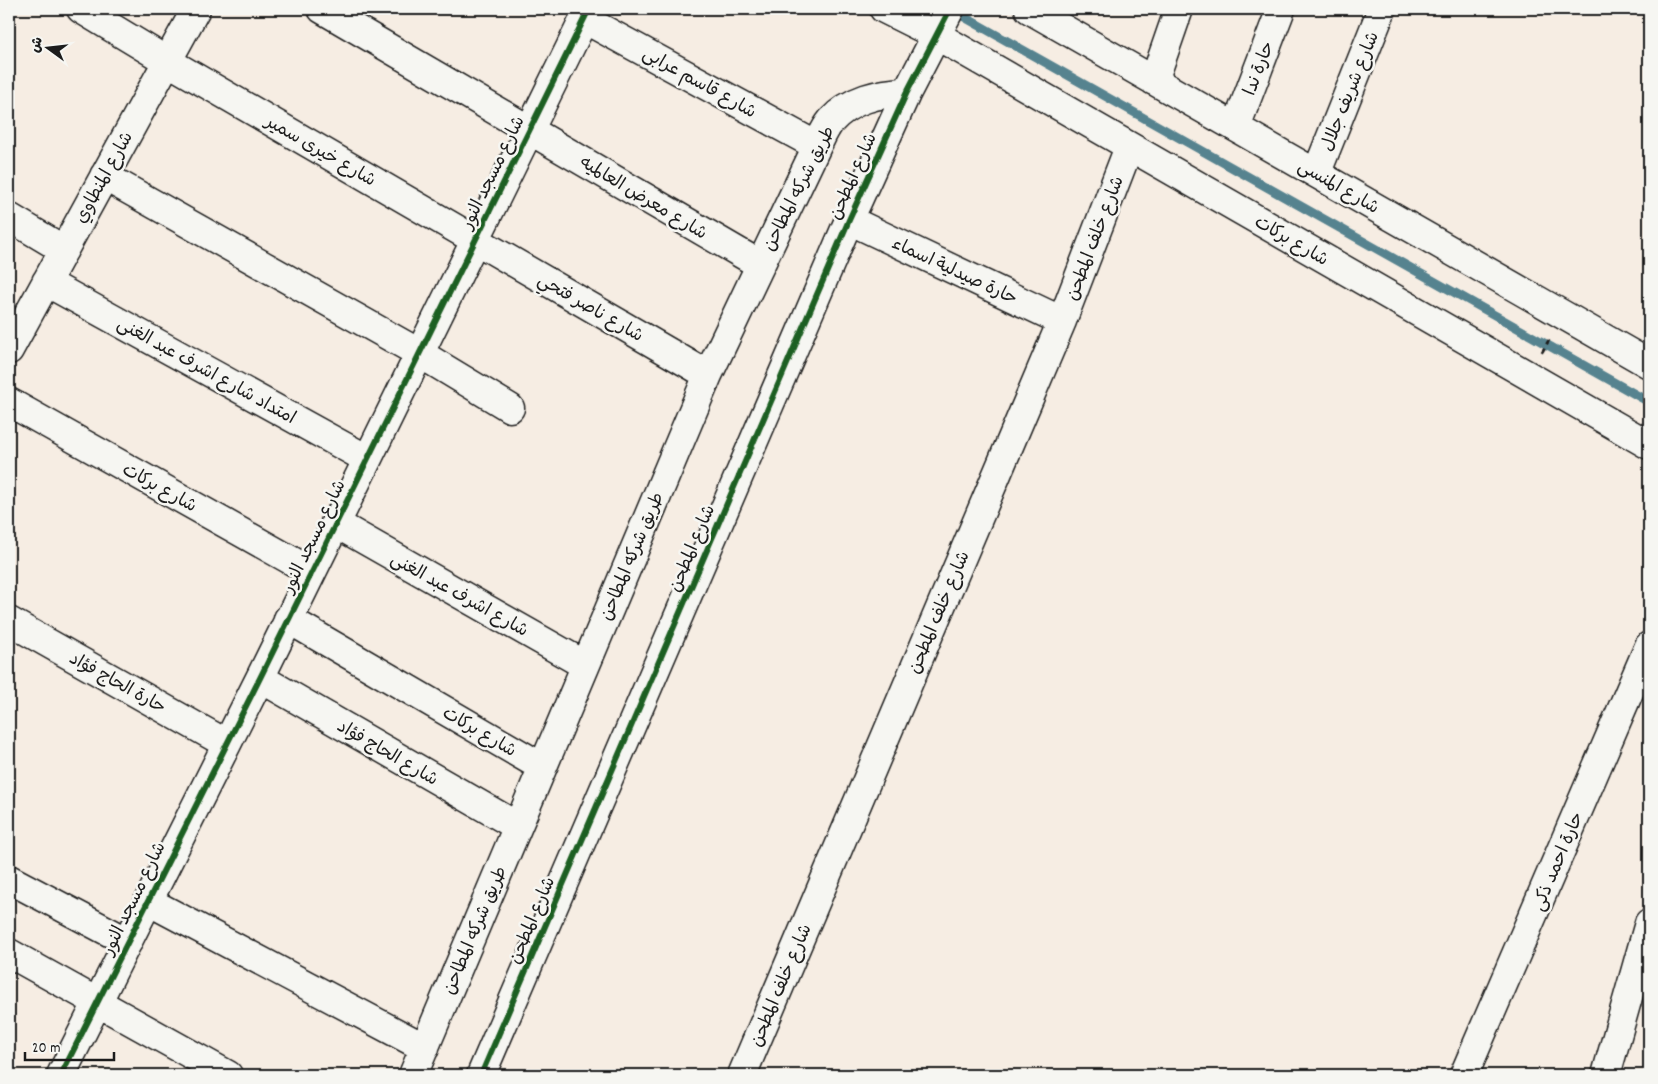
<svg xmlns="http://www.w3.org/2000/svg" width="1658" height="1084" font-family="Dekko,'Playpen Sans Arabic',sans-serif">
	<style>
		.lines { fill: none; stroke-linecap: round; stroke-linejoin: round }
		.stream { stroke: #56838f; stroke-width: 9 }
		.minor-casing { stroke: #1c1c1c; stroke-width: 31 }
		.path { stroke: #1c1c1c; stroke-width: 3; stroke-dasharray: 5 4; stroke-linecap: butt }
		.minor { stroke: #f6f6f2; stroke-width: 28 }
		.cycleway-casing { stroke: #f6f6f2; stroke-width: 9 }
		.cycleway { stroke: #1b5e20; stroke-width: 6 }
		.labels { text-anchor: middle; stroke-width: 5; stroke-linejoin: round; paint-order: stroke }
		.street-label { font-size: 18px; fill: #1c1c1c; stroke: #f6f6f2 }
	</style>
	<rect width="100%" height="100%" fill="#f6ede3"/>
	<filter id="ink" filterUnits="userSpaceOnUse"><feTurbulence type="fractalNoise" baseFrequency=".02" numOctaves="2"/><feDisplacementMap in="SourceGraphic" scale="10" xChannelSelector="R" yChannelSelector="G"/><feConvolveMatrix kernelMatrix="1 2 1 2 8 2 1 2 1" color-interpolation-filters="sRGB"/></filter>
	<g filter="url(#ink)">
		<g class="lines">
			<path class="stream" d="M952,10l697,392"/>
			<defs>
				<path id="minor" d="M81,9l86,52 541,314
					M322,9l437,255
					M884,9l52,26 713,410
					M1029,9l620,355
					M584,19l233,127
					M1154,81l25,-72
					M1236,127l45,-118
					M1317,172l65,-163
					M104,176l315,177 91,55
					M9,217l55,33
					M849,220l213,101
					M46,282l321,177
					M9,350l187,-341
					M9,402l303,170
					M335,523l250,142
					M288,619l254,148
					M9,621l218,123
					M260,678l257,148
					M9,879l119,63
					M148,901l277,147
					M9,953l219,122
					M61,1075l199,-397 329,-669
					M413,1075l295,-700 109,-229c4,-8 8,-18 14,-25 20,-22 47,-28 76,-29
					M481,1075l368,-855 58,-128 43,-83
					M742,1075l320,-754 67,-174
					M1464,1075l185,-429
					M1606,1075l43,-152"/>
			</defs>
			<use href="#minor" class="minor-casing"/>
			<path class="path" d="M1542,352l7,-12"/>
			<use href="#minor" class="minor"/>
			<defs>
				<path id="cycleway" d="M61,1075l199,-397 329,-669
					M481,1075l368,-855 58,-128 43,-83"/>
			</defs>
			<use href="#cycleway" class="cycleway-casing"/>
			<use href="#cycleway" class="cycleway"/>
		</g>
	</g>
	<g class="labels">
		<g class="street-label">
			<text transform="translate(1258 68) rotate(-69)" y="6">حارة ندا</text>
			<text transform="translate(700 82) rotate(29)" y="6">شارع قاسم عرابى</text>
			<text transform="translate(1349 91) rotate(-68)" y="6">شارع شريف جلال</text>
			<text transform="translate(321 150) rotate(30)" y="6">شارع خيرى سمير</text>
			<text transform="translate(492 172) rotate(-64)" y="6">شارع مسجد النور</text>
			<text transform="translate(852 176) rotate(-66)" y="6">شارع المطحن</text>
			<text transform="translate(103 177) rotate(-61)" y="6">شارع المنطاوي</text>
			<text transform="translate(1339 186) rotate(30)" y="6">شارع المنسى</text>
			<text transform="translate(798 188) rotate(-63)" y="6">طريق شركه المطاحن</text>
			<text transform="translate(644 197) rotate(31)" y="6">شارع معرض العالميه</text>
			<text transform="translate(1094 238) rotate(-69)" y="6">شارع خلف المطحن</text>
			<text transform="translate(1292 240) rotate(30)" y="6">شارع بركات</text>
			<text transform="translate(955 270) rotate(25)" y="6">حارة صيدلية اسماء</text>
			<text transform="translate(591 307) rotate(30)" y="6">شارع ناصر فتحي</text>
			<text transform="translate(207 370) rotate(29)" y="6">امتداد شارع اشرف عبد الغنى</text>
			<text transform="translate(160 487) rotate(29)" y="6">شارع بركات</text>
			<text transform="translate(313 536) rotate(-64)" y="6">شارع مسجد النور</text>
			<text transform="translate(691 548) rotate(-67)" y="6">شارع المطحن</text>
			<text transform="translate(631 556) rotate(-67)" y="6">طريق شركه المطاحن</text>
			<text transform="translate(460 594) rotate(29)" y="6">شارع اشرف عبد الغنى</text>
			<text transform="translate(938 612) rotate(-67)" y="6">شارع خلف المطحن</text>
			<text transform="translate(118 682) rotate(29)" y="6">حارة الحاج فؤاد</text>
			<text transform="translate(480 731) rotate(30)" y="6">شارع بركات</text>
			<text transform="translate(388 752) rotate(30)" y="6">شارع الحاج فؤاد</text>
			<text transform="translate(1557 861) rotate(-67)" y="6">حارة احمد ذكى</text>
			<text transform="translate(133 898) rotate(-64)" y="6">شارع مسجد النور</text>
			<text transform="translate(531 920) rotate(-67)" y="6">شارع المطحن</text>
			<text transform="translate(474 930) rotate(-67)" y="6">طريق شركه المطاحن</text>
			<text transform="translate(780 985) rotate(-67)" y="6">شارع خلف المطحن</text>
		</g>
	</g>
	<rect width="1658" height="1084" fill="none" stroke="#f6f6f2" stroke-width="30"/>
	<rect x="15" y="15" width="1628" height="1054" fill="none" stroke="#1c1c1c" stroke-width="2" filter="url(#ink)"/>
	<g transform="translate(48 48) rotate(285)" stroke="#f6f6f2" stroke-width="4" paint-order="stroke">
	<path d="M0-4L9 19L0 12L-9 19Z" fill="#1c1c1c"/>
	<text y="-8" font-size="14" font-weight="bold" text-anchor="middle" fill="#1c1c1c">ش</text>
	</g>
	<path d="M25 1052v8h89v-8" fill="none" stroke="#1c1c1c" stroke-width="2.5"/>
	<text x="32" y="1052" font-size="15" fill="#1c1c1c" stroke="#f6f6f2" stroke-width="4" paint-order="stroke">20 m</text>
</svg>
